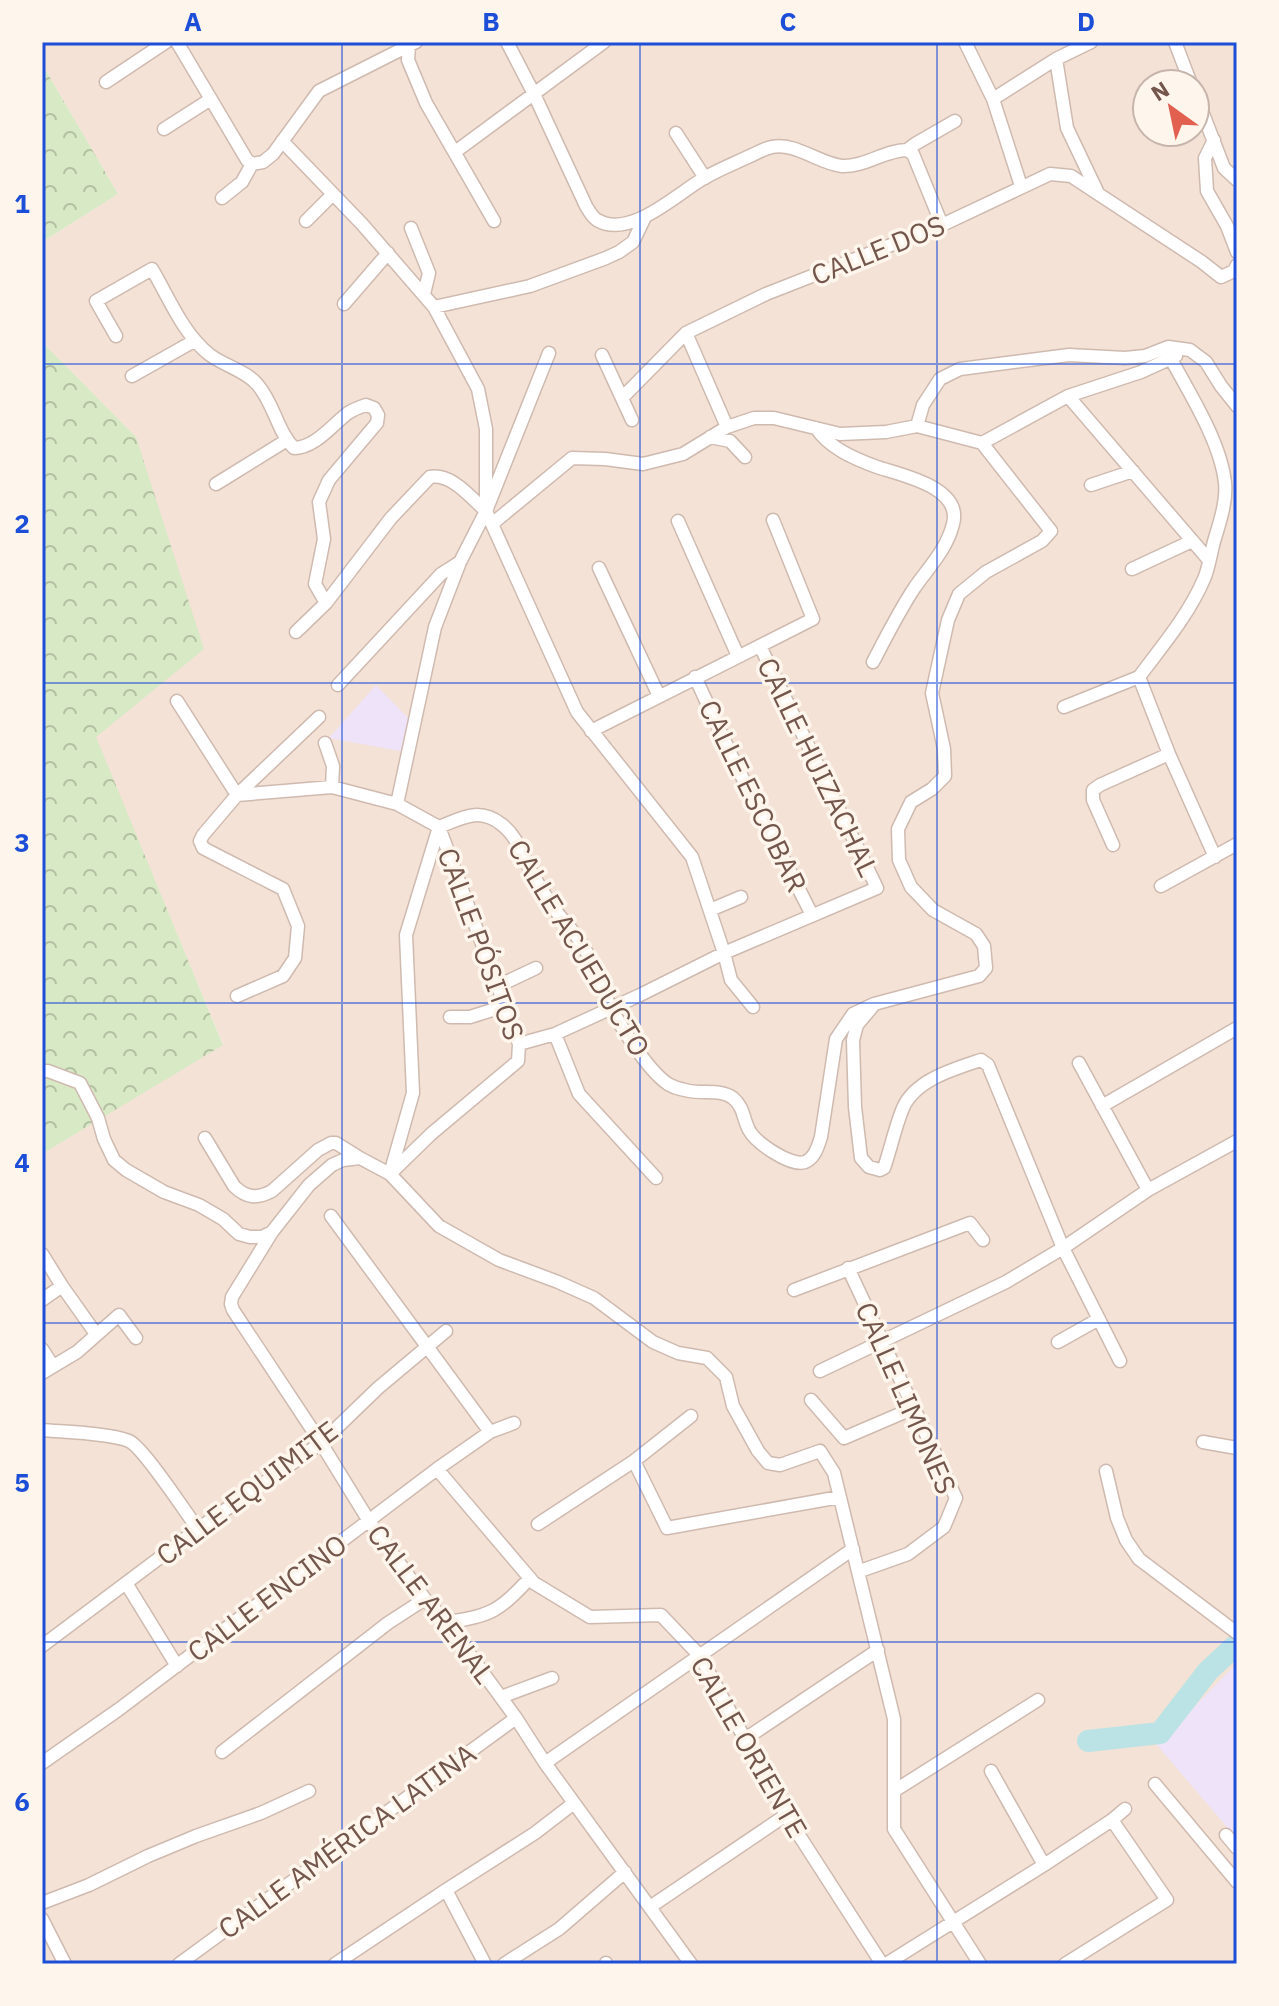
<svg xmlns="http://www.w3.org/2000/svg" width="1279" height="2006" font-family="'IBM Plex Sans',sans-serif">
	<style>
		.residential { fill: #f3e2d5; fill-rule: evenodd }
		.education { fill: #eee3f8 }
		.forest { fill: url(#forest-crowns) }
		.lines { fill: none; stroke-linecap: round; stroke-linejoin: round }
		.river { stroke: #bbe3e5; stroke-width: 22 }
		.minor-casing { stroke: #cfbab0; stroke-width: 15 }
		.minor { stroke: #fff; stroke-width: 12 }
		.grid { fill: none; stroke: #1d4ed8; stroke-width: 2; stroke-opacity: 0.55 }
		.labels { text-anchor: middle; stroke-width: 7; stroke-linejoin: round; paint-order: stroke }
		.street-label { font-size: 28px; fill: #74564c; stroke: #fef5ec }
		.neatline { fill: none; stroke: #1d4ed8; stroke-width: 3 }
		.grid-label { font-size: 26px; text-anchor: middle; font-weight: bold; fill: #1d4ed8 }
	</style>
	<defs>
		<pattern id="forest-crowns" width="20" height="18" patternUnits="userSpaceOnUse" patternTransform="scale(2)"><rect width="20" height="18" fill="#d7e9c5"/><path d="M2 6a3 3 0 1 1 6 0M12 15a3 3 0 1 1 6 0" fill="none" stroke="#b3c0a2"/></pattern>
	</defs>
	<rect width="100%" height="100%" fill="#fcf1e6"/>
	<path class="residential" d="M42,42h1195v1922h-1195v-810l181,-110 -128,-307 41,-300 -94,-95v-100l76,-48 -76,-130zM1147,84h48v48h-48z"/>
	<path class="education" d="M376,685l36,37 -7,30 -76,-14z
		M1237,1663v176l-80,-94z"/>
	<path class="forest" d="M42,64l76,130 -76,48z
		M42,342l94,95 68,212 -108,88 127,308 -181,109z"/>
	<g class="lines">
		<path class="river" d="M1088,1741l72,-8 48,-62 29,-27"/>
		<defs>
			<path id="minor" d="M177,42l70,118 5,4
				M507,42l27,52 52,112c3,5 6,11 11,14 34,20 81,-28 109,-43 14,-8 29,-14 44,-21 7,-3 15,-8 22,-9 23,-5 48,17 70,19 23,1 43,-16 65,-16
				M965,42l28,57 28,87
				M1175,42l16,42
				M409,46l-1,14 18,43 68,118
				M1056,59l11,69 30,63
				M106,82l60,-40
				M1195,93l29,75 13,12
				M993,99l63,-40 35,-17
				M164,129l47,-30
				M676,133l29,45
				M1214,140l-9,18 2,33 20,35 10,26
				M282,141l80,83 72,83 44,82 8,40v82l67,148 24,53 115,145 32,96 7,27 22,27
				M907,150l6,4 29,71
				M907,150l8,-6 40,-23
				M455,152l149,-110
				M252,164l11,-2 10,-8 46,-63 97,-49
				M222,198l20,-16 10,-18
				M306,221l27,-27
				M411,228l18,45 -5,21
				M344,304l44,-51
				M434,307l96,-21 76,-28 13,-6 14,-10 12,-25
				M686,333l41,94
				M116,336l-20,-35 56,-32c17,29 31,65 58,86 15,11 36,16 47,29 17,19 20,47 37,64 21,0 38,-23 54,-35 6,-4 12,-6 18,-8l8,3 4,7 -1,8 -48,57 -10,22 5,37 -9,45 11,19
				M602,355l30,65
				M132,376l62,-35
				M1068,396l140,163
				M622,398l64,-65 80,-39 176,-69 108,-51 21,2 131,86 19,15 13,-6 3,-6
				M917,426l6,-21 17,-26 20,-10 109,-14 56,3 20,-2 23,-9 22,3 16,12 15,24 16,20
				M816,428c13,20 39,31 61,39 24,8 86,20 76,57 -6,25 -24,43 -38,63 -16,24 -29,50 -42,75
				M710,437l20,4 15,16
				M982,443l86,-47 73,-24 35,-16
				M216,484l71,-44
				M1091,485l42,-14
				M678,521l60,135
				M599,568l60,128
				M1132,569l60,-28
				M296,632l30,-29 65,-85 39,-41c22,-4 41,21 56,34
				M695,677l39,84 78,154
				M1139,677c23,-31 49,-61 65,-98 5,-11 7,-28 11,-41 5,-16 12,-38 10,-55 -4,-40 -35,-89 -54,-124
				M1139,677l30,77 46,103
				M338,685l103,-111 19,-12
				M177,701l60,94
				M1064,707l75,-30
				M591,731l222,-112 -40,-99
				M325,743l8,23 -1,21
				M237,795l95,-8 65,17 42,23
				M397,804l38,-177 25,-65 26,-51 63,-158
				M439,827c23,-9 40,-20 62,-3 17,12 22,34 32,51 7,12 15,25 23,36 7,10 17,19 23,29 12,17 19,36 26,55 10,24 42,75 63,89 5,3 12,5 17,6 15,5 35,-2 48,8 11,9 10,21 16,32 7,13 42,37 56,32 10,-4 13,-16 16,-25l15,-98 17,-25 21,-10 105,-28 7,-8 -2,-22 -8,-12 -43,-24 -22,-23 -12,-27 -1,-31 13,-27 21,-13 13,-13 -1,-27 -12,-56 16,-73 11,-26 27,-22 56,-31 9,-10 -69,-88 -65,-17 -31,6 -46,2 -66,-16h-20l-27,9 -44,27 -40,10 -38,-5 -33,-1 -80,66
				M439,827l-33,108 7,158 -23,81 49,52 60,34 59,22 36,16 59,44 25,11 29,5 19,19 7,29 25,45 10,12 12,2 40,-14 14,22 60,246v110l86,135
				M1113,845l-20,-45v-10l7,-5 69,-31
				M1161,886l76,-42
				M710,910l31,-13
				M498,986l38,-18
				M237,996l46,-20 12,-18 3,-32 -15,-37 -80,-41 -3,-7 3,-6 34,-40 82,-78
				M873,1006l-16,19 -4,15 2,67 6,51 8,9 11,3 4,-2c7,-20 11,-41 19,-60 12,-28 51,-39 78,-48l7,5 75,183 57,113
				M450,1017h20l35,-11
				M555,1034l24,60 77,84
				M519,1044l36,-10 85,-39 84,-42 153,-65 -117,-242
				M1079,1063l69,127
				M42,1071h6l32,12 18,35 6,21 10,21 12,10 38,22 35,13 24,14 16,15 11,3h12l10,-5 37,-47 23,-20 11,-5 17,-2 30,16 41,-40 87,-73 1,-17 -80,-217
				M1102,1106l135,-78
				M205,1138l29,48c12,12 23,13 38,5l46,-41 13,-7h5l24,15
				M331,1216l159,216
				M272,1232l-40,65 -1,7 2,6 88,133 48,78 56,78 21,23 70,96 29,45 146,201
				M42,1254l20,32 34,48
				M848,1268l108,230 -12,29 -36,27 -48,17
				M794,1290l176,-67 13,17
				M42,1300l20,-14
				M1058,1342l41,-23
				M42,1349l11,17
				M820,1371l186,-89 57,-34 85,-58 89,-49
				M42,1373l35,-21 42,-37 17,23
				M811,1400l33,38 70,-30
				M42,1430c22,2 68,3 87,11 14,6 57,72 69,88
				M1203,1442l34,6
				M634,1461l33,67 173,-31
				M437,1469l97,114 56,34 71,-2 39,41 86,159 96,149
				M1106,1471l11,47 9,22 13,19 98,74
				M538,1524l96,-63 57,-45
				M126,1583l51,83
				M446,1622c45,-5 54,-12 84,-44
				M42,1646l156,-117 123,-86 57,-55 68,-57
				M501,1697l51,-19
				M745,1739l133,-89
				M222,1752l166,-129 37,-24
				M42,1763l76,-53 319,-241 53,-37 24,-9
				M545,1763l308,-214
				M991,1771l53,94
				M1155,1784l82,98
				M894,1791l144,-91
				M1226,1835l11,13
				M446,1890l39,74
				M42,1903l47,-18 59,-29 48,-20 65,-23 48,-22
				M650,1907l136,-92
				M42,1919l23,45
				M606,1963v1
				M179,1964l337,-246
				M335,1964l111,-74 89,-57 39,-30
				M504,1964l55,-35 66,-57
				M886,1964l158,-99 68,-45 13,-11
				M1065,1964l102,-64 -55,-80"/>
		</defs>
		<use href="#minor" class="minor-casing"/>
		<use href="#minor" class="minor"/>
	</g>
	<path class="grid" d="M342,42v1922M640,42v1922M937,42v1922M42,364h1195M42,683h1195M42,1003h1195M42,1323h1195M42,1642h1195"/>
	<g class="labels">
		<g class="street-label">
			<text transform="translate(878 250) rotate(-22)" y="10">CALLE DOS</text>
			<text transform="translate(818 767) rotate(64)" y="10">CALLE HUIZACHAL</text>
			<text transform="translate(753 796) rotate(64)" y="10">CALLE ESCOBAR</text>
			<text transform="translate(481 944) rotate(70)" y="10">CALLE PÓSITOS</text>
			<text transform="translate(579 948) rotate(59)" y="10">CALLE ACUEDUCTO</text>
			<text transform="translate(906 1398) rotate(66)" y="10">CALLE LIMONES</text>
			<text transform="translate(247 1493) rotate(-37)" y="10">CALLE EQUIMITE</text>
			<text transform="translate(267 1598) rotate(-37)" y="10">CALLE ENCINO</text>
			<text transform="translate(431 1604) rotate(53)" y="10">CALLE ARENAL</text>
			<text transform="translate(749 1747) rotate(60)" y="10">CALLE ORIENTE</text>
			<text transform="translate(347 1841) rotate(-36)" y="10">CALLE AMÉRICA LATINA</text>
		</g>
	</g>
	<rect width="1279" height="2006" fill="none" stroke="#fef5ec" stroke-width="88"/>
	<g transform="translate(1171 108) rotate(327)"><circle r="38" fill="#fef5ec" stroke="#c7b5ac" stroke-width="2"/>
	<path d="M0-6L14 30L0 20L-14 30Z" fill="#e16050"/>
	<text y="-12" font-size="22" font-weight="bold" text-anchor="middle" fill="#74564c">N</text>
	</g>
	<rect x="44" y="44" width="1191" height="1918" class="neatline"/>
	<g class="grid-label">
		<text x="193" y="31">A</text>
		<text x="491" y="31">B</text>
		<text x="788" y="31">C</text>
		<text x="1086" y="31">D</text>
		<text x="22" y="213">1</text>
		<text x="22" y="533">2</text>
		<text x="22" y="852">3</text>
		<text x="22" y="1172">4</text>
		<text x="22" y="1492">5</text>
		<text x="22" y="1811">6</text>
	</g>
</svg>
